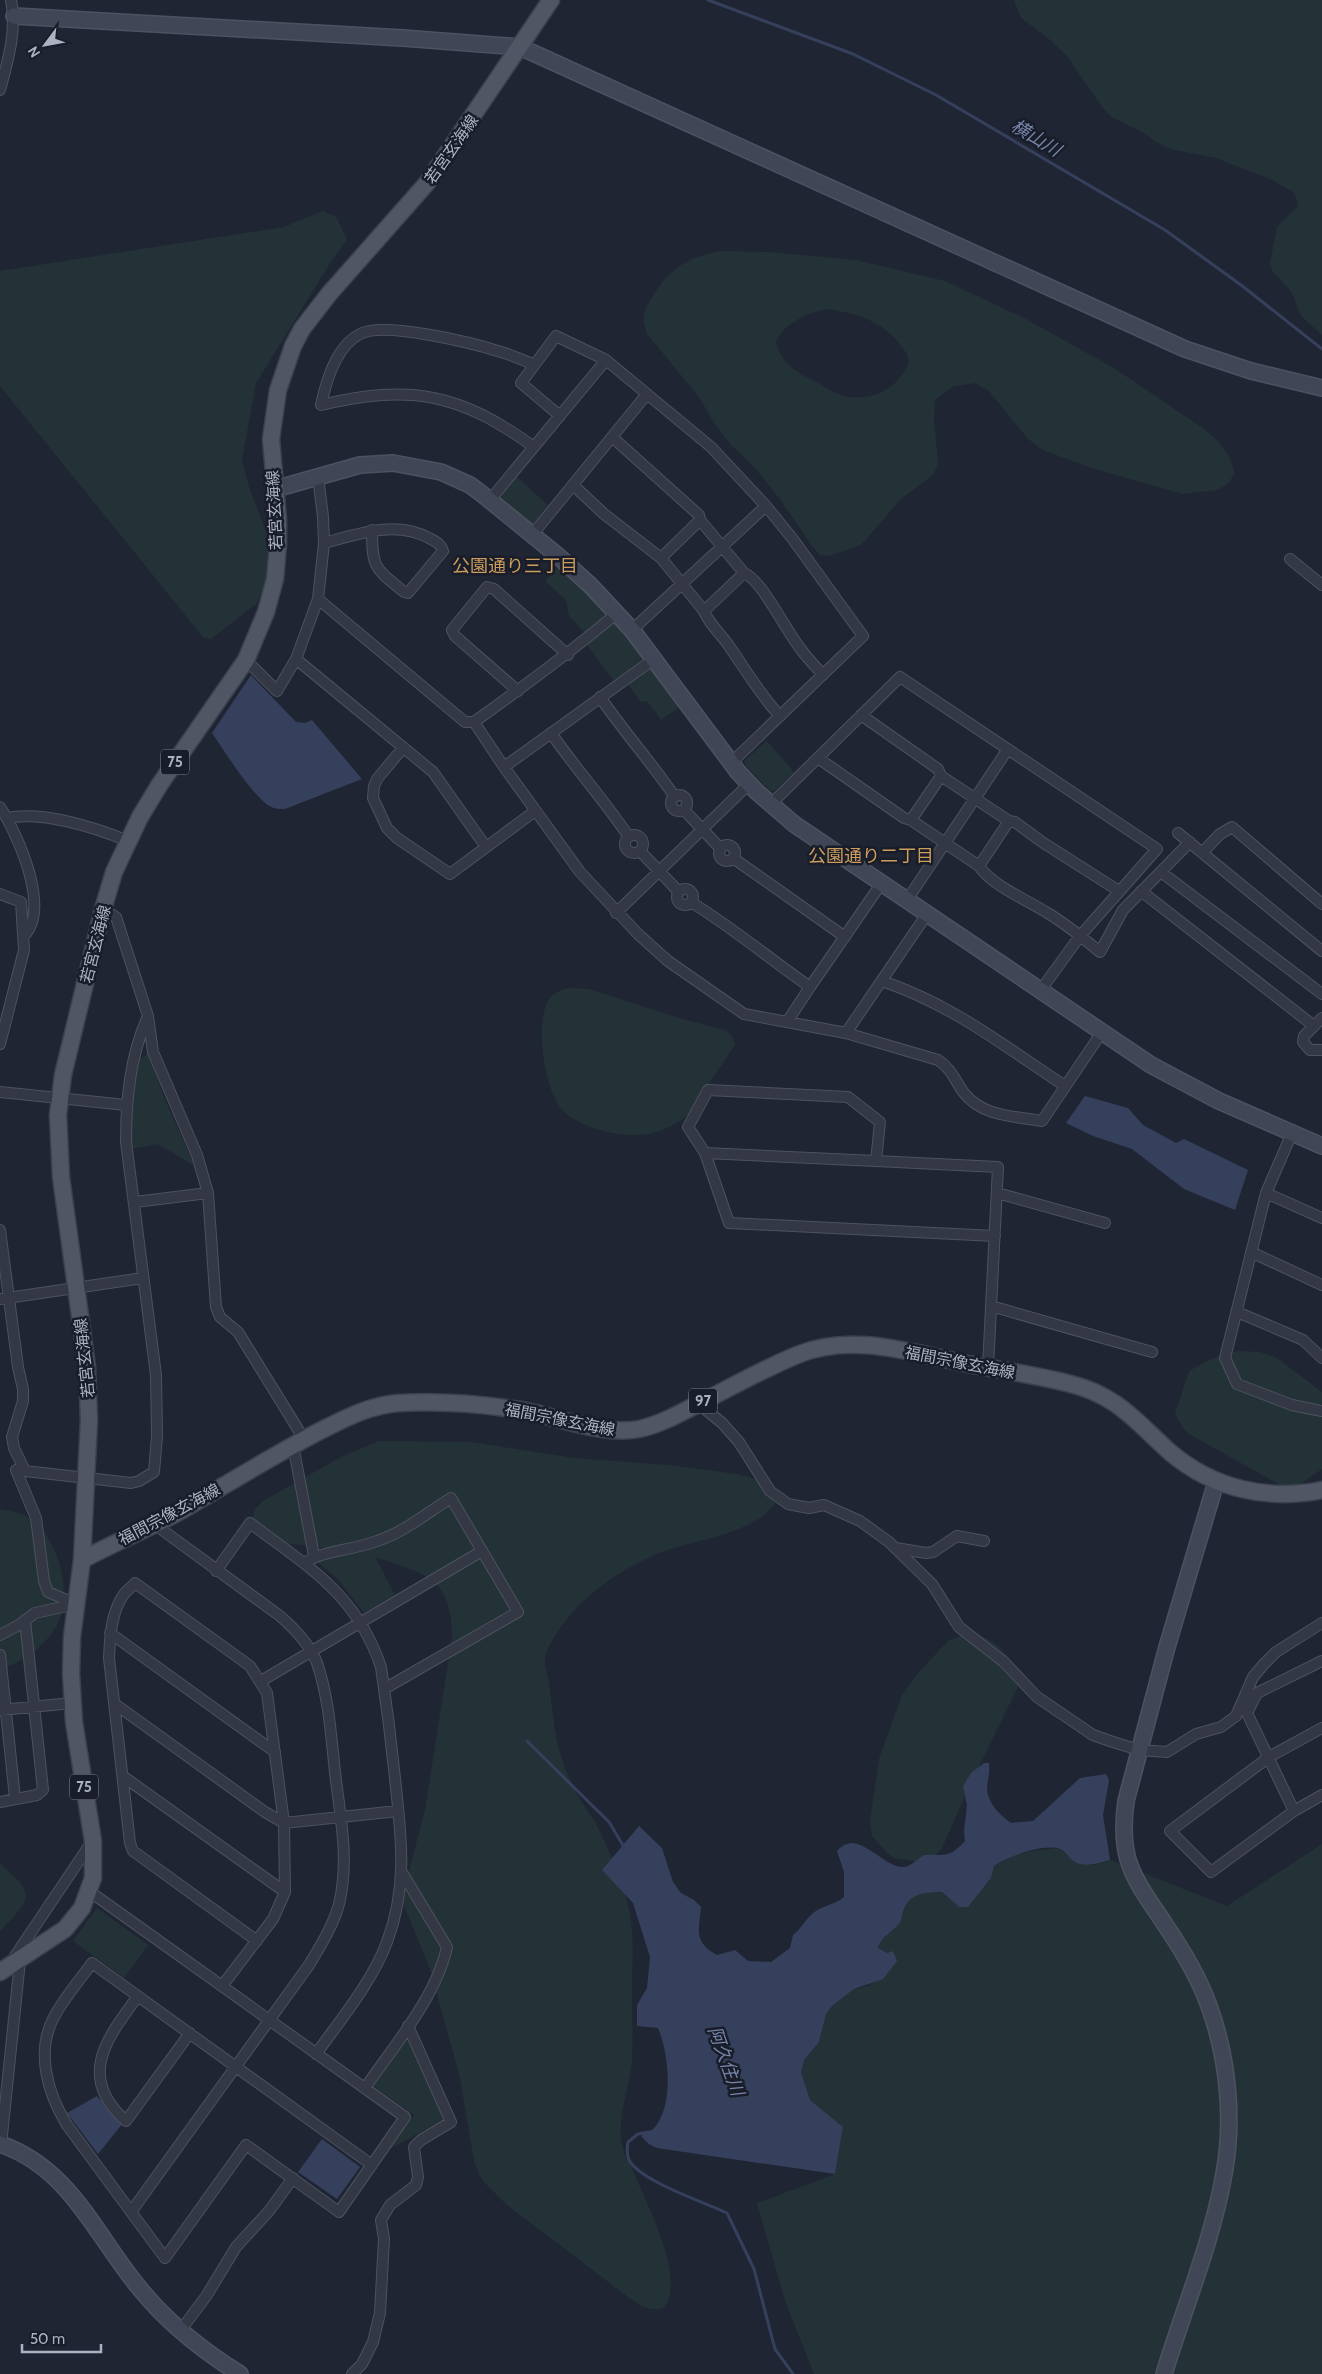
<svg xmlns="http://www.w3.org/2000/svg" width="1322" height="2374" font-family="Cabin,'Noto Sans JP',sans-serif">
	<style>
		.green { fill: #233236; fill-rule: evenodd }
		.water { fill: #35405c }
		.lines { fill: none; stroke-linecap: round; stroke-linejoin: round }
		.stream { stroke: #35405c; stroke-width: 3 }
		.street-casing { stroke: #4d5260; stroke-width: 12 }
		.secondary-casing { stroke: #4d5260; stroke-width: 18 }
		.primary-casing { stroke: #3c414e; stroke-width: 19 }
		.street { stroke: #333844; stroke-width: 10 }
		.secondary { stroke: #414657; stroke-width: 15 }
		.primary { stroke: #515665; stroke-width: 16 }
		.labels { text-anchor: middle; stroke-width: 5; stroke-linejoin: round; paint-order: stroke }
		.shield { fill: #191d29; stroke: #818594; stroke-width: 1 }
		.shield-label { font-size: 15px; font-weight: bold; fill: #adb2c2 }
		.street-label { font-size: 16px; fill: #adb2c2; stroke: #191d29 }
		.water-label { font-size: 18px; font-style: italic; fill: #7685a9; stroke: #191d29 }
		.neighbourhood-label { font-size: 18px; fill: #cc9d5d; stroke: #191d29 }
	</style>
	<rect width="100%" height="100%" fill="#202534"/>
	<path class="green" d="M1014,0h308v335l-21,-19 -10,-25 -18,-19 -3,-9 7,-36 20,-20 1,-5 -5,-10 -21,-12 -56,-22 -45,-9 -13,-6 -13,-9 -33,-17 -10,-10 -35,-51 -18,-17 -28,-21z
		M323,211l13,6 11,22 -18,26 -73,118 -14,77 7,27 21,55 5,22 -19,40 -45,35 -8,-2 -203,-251v-115l284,-44z
		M721,251l48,1 87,8 89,21 81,38 88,49 90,61 16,14 10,16 5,14 -7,11 -11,6 -35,4 -94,-27 -45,-17 -15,-11 -39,-48 -14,-8 -23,4 -17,13 -1,19 4,45 -5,11 -32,24 -40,46 -32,11 -9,-1 -8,-9 -32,-47 -25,-31 -23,-22 -16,-20 -17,-29 -52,-63c-7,-19 -3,-23 7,-40 17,-27 35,-37 67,-43zM826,309c28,4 53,10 71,32 4,5 9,10 11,16 2,7 -2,12 -6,18 -13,19 -38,27 -61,20 -9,-3 -18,-10 -27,-14 -19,-10 -32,-17 -38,-39 9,-20 31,-28 50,-33z
		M517,477l31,28 -14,18 -8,1 -25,-21 -2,-8z
		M559,565l25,22 22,24 -1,6 -20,16 -16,-17 -3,-16 -21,-19z
		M618,622l25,32 -1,6 -28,21 -27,-36 25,-22z
		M649,668l5,1 27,37 -20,14 -13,-18 -8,-1 -13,-18z
		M767,741l27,31 -20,19 -5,-1 -23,-24 -2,-5z
		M570,988l19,1 93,30 43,11 7,6 3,9c-11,16 -22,33 -34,50 -4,6 -7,15 -12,19 -10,9 -28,18 -41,20 -26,4 -71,-5 -88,-27 -16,-21 -25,-83 -12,-106 5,-9 13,-11 22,-13z
		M148,1053l18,49 29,64 -37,-22 -28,5v-51l10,-39z
		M1237,1351l23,1 17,6 45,34v77l-23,16 -17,1 -93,-52 -6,-6 -8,-14 14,-43 22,-12z
		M379,1441l92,1 103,16 95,7 67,9 28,7 10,14 1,9c-26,32 -80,35 -116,49 -38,16 -80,44 -102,80 -19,29 -11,27 -7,57 4,36 6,59 21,92 6,15 17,28 25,42 10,17 27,62 32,80 7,28 4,58 4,86 0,24 1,47 0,70 -3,36 -24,75 0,107 11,31 57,113 31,141 -14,4 -23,-3 -35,-11l-121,-92 -23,-23 -5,-8 -5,-13 -14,-83 -30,-109 -25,-61 -3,-11 23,-87 27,-172c1,-60 -28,-65 -77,-81l20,38 -31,18 -26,-34 -21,-17 42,-10 -84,-10 -22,-19 1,-13 9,-9 78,-44z
		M2,1509c6,2 13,2 19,5 35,13 53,77 37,109 -12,23 -34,38 -58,47v-160z
		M975,1633c26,10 40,27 43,54l-45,91 -31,70 -9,10 -14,4 -25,-4 -6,-4 -16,-18 -2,-15 9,-62 23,-64 16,-22 31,-33 17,-6z
		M1322,1844v530h-508l-28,-70 -29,-101 78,-29 8,-47 -33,-27 -9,-28 3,-12 15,-18 7,-28 6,-8 22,-17 15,-3 24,-35 -6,2 -9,-4c6,-16 17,-18 22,-27 3,-4 2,-10 5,-15 7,-15 22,-15 37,-15l17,15h9l23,-29 3,-12 25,-13 37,-5 36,17 18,-5 117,46z
		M0,1864c40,33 28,35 0,68z
		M97,1908l51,37 -24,33 -51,-37z
		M408,2038l36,81 -54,30 24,-34 -41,-29z"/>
	<path class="water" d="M251,675l45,47 9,1 7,-3 50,59 -77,30c-3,0 -8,0 -11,-1 -18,-5 -50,-58 -62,-75z
		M1085,1096l43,12 15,17 33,18 8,-4 64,31 -13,40 -51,-21 -52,-40 -39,-13 -27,-13z
		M984,1763h5c1,9 -1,16 -2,24 0,16 13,28 24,36l22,-2 47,-43 26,-4 3,6 -6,35 7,45c-12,3 -27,9 -38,0 -5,-5 -7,-10 -15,-12 -19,-3 -47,8 -63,18l-3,12 -23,29h-9l-17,-15c-15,0 -32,1 -38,17 -2,5 -2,12 -5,15 -8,9 -17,12 -21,24l9,5 6,-2 4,10 -14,18 -29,10 -22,17 -6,8 -7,28 -15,18 -3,12 9,28 33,27 -8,47 -178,-26 -8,-4 -8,-8c4,-3 11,-5 14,-9 19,-23 14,-73 3,-99l-21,-2v-21l10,-17 3,-31 -17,-54 -31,-33 37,-44 23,22 11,34 8,11 13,7 7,7c-2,23 -8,35 16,48l18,-5 13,11 23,1 19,-14 3,-13c8,-6 11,-14 19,-21 9,-8 22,-9 32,-17v-25l-7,-21c21,-24 44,16 66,16 8,0 14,-8 21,-12 22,-1 24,4 41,-14l-1,-10 3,-26 -4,-19 8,-13z
		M97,2096l20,24 6,3 -25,31 -31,-41z
		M322,2139l38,28 -23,32 -39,-27z"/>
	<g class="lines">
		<path class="stream" d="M708,0l145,54 83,41 229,135 76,55 81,64
			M527,1741l82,81 15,25
			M649,2132l-11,2 -10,8c-1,6 -2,12 1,18 11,21 75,42 98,53l27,56 21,80 18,25"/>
		<defs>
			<path id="street" d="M0,90c8,-30 17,-59 11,-90
				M533,364c-11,-4 -21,-9 -32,-12 -28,-9 -117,-31 -141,-18 -24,12 -34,47 -39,71 90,-21 138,-12 213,42
				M560,416l-39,-33 35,-47 50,24 105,87 55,59 26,32 71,98 -132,127
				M318,476l5,41 1,26 -6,56 147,123h9c49,-35 97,-70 143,-109
				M573,485l31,29 57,44 39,-38 -1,-5 -87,-78
				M490,500l116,-140
				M700,520l44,53
				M532,535l115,-141
				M324,543c34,-9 71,-23 105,-5 7,4 12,6 14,13l-35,42 -4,-1c-29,-24 -32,-23 -32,-62
				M661,558l43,53
				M1290,559l32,26
				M318,599l-22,60 137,113 53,75
				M632,630l134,-124
				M246,660l31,31 19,-32
				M518,691l-63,-55 -3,-6 35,-43 7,2 74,66
				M600,697c24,35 51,65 75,100
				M780,716c-20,-21 -34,-46 -51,-70 -8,-12 -20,-22 -25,-35l40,-38c18,7 42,58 56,75 7,10 15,18 23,27
				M474,722l30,45 150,-108
				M551,733c25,36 54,68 78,104
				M403,748l-26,31 -3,7 -1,12 14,30 10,10 53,36 85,-63
				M818,758l86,60 7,2 30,-44 -3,-7 -77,-54
				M504,767l76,105 58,62 30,27 76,53 43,8 23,-35c-40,-28 -77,-59 -119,-85
				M941,776l68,45
				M671 803a8 8 0 1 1 16 0a8 8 0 1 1-16 0Z
				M771,804l129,-127 257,172 -77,87 -40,55
				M0,807c18,28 51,101 24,129
				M684,810l36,38
				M7,818c36,-7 87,9 121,23
				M911,820l68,46
				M1178,833l144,118
				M625 844a9 9 0 1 1 18 0a9 9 0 1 1-18 0Z
				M719 853a8 8 0 1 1 16 0a8 8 0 1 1-16 0Z
				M640,851l38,40
				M1202,853l18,-19 12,-7 90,77
				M733,858l112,79
				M1161,872l161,122
				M677 897a8 8 0 1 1 16 0a8 8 0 1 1-16 0Z
				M1119,891l-77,-49 -27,-20 -6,-1 -30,45c12,19 48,34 67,46 19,11 37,26 54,40l23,-42 67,-68
				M1141,891l173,135
				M0,894l21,8 3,48 -24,94
				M911,894l97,-145
				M103,909l13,8 32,99 5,36 44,103 11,38 8,114 4,10 18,15 66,107
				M616,913l133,-129
				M882,981c71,24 122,65 183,105
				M810,987l71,-103
				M1322,1018l-18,18 -1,6 7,8h12
				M787,1022l59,11 81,-119
				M846,1033l92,27c14,9 17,21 26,33 19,24 50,23 78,28l60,-89
				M0,1092l126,13
				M1292,1133l-26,60 -41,165 12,26 55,21 30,6
				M705,1153l171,8 4,-39 -32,-25 -140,-7 -20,37 17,26 24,70 266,13
				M876,1161l122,6 -10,200
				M997,1193l108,30
				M1266,1193l56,25
				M135,1202l73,-9
				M0,1230l18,137 5,22v12l-11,36 2,11 11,23 106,12 8,-2 15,-9 3,-36 -1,-61 -30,-233c0,-43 4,-86 22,-126
				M1251,1252l71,33
				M0,1299l143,-21
				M991,1306l161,46
				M1237,1312l66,28 19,18
				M699,1404l23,19 17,19 31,49 18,13 21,4 15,-3 36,16 29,21 43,42 27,43 45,35 33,35 56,38 20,7 26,8 28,2 29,-18 25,-7 15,-11 17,-39 11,-13 12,-12 46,-29
				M293,1445l21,111
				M16,1470l20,48 8,63 4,11 28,12
				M896,1548l30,5 7,-1 24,-16 27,5
				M304,1563c20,-13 50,-13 73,-22 27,-9 50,-28 74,-43l67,114 -134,77
				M216,1571l34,-48c58,44 106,70 131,144 6,40 11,80 15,121 6,54 11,101 -9,154 -15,40 -46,77 -71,112
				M110,1633l165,119
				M0,1635l19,-10 16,-12 41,-9
				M0,1655l15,143
				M261,1681l221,-130
				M115,1704l150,108 19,11 114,-12
				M1,1710l71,-7
				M1322,1728l-53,29 -99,74 41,41 83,-61 28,-16
				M124,1777l161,115
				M0,1802l37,-7 6,-5 -18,-170
				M1294,1811l-47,-98 10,-20 65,-32
				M89,1891l316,226 -66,95 -93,-67 -81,113 -98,-133c-19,-31 -32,-73 -13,-108 10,-19 25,-36 38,-54l280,202
				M13,1959l78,-116
				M222,1986l51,-67 12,-27 -1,-69 -17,-130 -17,-27 -115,-83c-3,4 -8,7 -11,11 -13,18 -14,43 -15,64l21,185 3,8 124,90
				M138,1996c-31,42 -62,81 -12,125l64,-88
				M365,2088c29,-42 71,-91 82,-141l-44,-73
				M1,2145l19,-184
				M131,2212l178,-247c12,-20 26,-42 31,-65 9,-44 0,-84 -5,-128 -4,-36 -6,-74 -18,-109 -7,-18 -22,-34 -37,-47l-126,-92
				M181,2330l26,-35 29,-48 33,-36 24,-33
				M352,2374l10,-10 11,-22 7,-29 4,-74 -3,-19 9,-15 26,-20 2,-8 -4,-30 7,-7 30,-18 -43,-96"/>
			<path id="secondary" d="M14,16l389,22 117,9 665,302 66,22 71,17
				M275,489l85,-24 33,-2 48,9 29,13 12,9 75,61 34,31 41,44 106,142 19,20 37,32 357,241 68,36 103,45
				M0,2144c71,24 96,93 141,146 27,33 62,61 99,84
				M1164,2374c20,-66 48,-132 60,-200 10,-54 4,-116 -15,-168 -10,-28 -26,-55 -43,-80 -12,-19 -27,-37 -35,-58 -9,-21 -8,-45 -5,-67l41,-154 49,-165"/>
			<path id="primary" d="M82,1560c33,-18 69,-32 102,-51 45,-26 88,-53 134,-77 26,-13 51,-27 81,-29 40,-2 82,1 121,7 36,6 81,26 119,19 19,-4 38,-14 55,-23 34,-17 67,-36 103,-51 54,-23 116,-2 171,9 33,6 67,11 99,19 51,12 68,38 104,70 43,36 97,48 151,37
				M0,1972l65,-43 17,-21 11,-30v-37l-19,-119 -3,-49 1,-36 10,-77 7,-140 -2,-53 -26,-190 -3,-62 5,-40 40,-166 11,-37 26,-55 20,-33 86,-124 20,-48 9,-33 3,-34v-25l-7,-81 7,-49 15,-44 9,-17 27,-35 98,-111 124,-183"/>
		</defs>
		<use href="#street" class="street-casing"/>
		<use href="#secondary" class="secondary-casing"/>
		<use href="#primary" class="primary-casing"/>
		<use href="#street" class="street"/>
		<use href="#secondary" class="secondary"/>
		<use href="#primary" class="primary"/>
	</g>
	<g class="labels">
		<g class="shield">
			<rect x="161" y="749.5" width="28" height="25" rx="4"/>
			<rect x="689" y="1388.5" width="28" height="25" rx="4"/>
			<rect x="70" y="1774.5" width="28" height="25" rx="4"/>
		</g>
		<g class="shield-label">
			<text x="175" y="767">75</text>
			<text x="703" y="1406">97</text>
			<text x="84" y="1792">75</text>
		</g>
		<g class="street-label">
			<text transform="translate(451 149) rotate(-55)" y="6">若宮玄海線</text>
			<text transform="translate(274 510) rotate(-93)" y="6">若宮玄海線</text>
			<text transform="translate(95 944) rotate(-76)" y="6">若宮玄海線</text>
			<text transform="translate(84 1358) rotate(-96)" y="6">若宮玄海線</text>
			<text transform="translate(960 1362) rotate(11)" y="6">福間宗像玄海線</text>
			<text transform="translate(560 1419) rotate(11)" y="6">福間宗像玄海線</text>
			<text transform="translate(169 1514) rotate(-28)" y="6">福間宗像玄海線</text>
		</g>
		<g class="water-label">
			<text transform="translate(1036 138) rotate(31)" y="6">横山川</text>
			<text transform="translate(726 2061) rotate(70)" y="6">阿久住川</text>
		</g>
		<g class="neighbourhood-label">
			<text x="515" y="572">公園通り三丁目</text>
			<text x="871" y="862">公園通り二丁目</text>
		</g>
	</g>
	<g transform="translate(45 45) rotate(238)" stroke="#191d29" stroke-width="4" paint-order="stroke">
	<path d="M0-4L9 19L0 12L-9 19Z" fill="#adb2c2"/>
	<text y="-8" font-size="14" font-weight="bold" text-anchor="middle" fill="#adb2c2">N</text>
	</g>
	<path d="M22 2344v8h79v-8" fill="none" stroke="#adb2c2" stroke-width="2.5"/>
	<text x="30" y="2344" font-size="15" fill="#adb2c2" stroke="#191d29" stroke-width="4" paint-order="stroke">50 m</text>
</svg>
